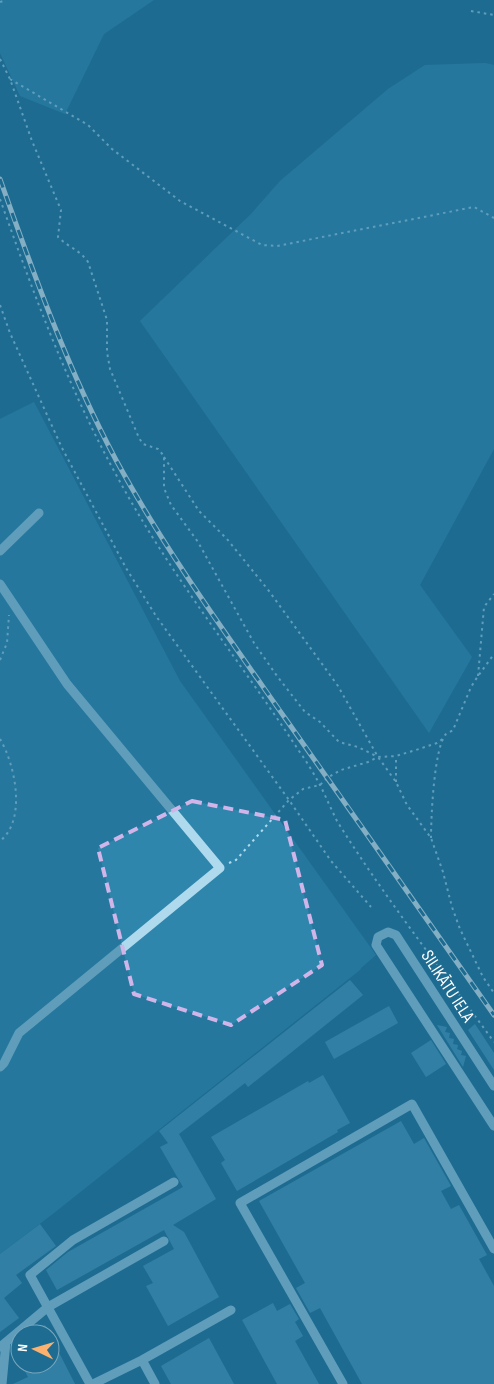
<svg xmlns="http://www.w3.org/2000/svg" width="494" height="1384" font-family="'Sofia Sans Condensed',sans-serif">
	<style>
		.green { fill: #2f86ad }
		.building { fill: #4b98ba }
		.lines { fill: none; stroke-linecap: round; stroke-linejoin: round }
		.path { stroke: #afdaee; stroke-width: 2; stroke-dasharray: 2.5 4; stroke-linecap: butt }
		.minor { stroke: #afdaee; stroke-width: 9 }
		.rail-casing { stroke: #fff; stroke-width: 5 }
		.rail { stroke: #1e6c91; stroke-width: 3; stroke-dasharray: 9; stroke-linecap: butt }
		.marked { fill: none; stroke: #d1b5e9; stroke-width: 4; stroke-dasharray: 10 6; stroke-linejoin: round }
		.labels { text-anchor: middle; stroke-width: 4.5; stroke-linejoin: round; paint-order: stroke }
		.street-label { font-size: 18px; fill: #fff; stroke: #1e6c91 }
	</style>
	<rect width="100%" height="100%" fill="#1e6c91"/>
	<path class="green" d="M0,0h154l-50,34 -39,80 -45,-18 -20,-43z
		M485,63l9,2v384l-74,136 52,72 -43,76 -289,-412 111,-107 29,-33 108,-92 37,-24z
		M34,402l146,279 196,274 -15,13 -1,2 -306,243 -54,41v-835z"/>
	<path class="building" d="M350,980l13,15 -115,92 -3,-4 -66,51 37,65 -43,26 11,7 35,65 -51,29 -22,-40 7,-3 -10,-17 31,-17 -10,-19 -107,60 -11,-20 22,-18 115,-65 -23,-40 8,-4 -9,-12z
		M389,1006l9,17 -64,36 -9,-17z
		M475,1024l19,29v17l-26,-40z
		M437,1025l10,2 -2,5 5,1 -1,5 5,1 -1,5 5,1 -1,4 5,2 -1,4 5,1 -3,11z
		M431,1040l15,24 -20,13 -15,-24z
		M323,1075l27,48 -13,7 1,2 -101,59 -16,-28 4,-3 -14,-23 97,-56 1,2z
		M401,1121l13,23 10,-6 27,48 -10,5 10,18 8,-4 28,50 -8,4 15,27v98h-132l-42,-76 -10,5 -14,-25 9,-5 -46,-82z
		M40,1224l16,22 -40,29 6,8 -18,15 15,20 -19,14v-78z
		M273,1303l4,8 13,-7 9,15 -4,3 8,14 -8,5 24,43h-42l-35,-64z
		M45,1325l30,59h-62l15,-7 -7,-13h29v-30h-23z
		M209,1338l25,46h-63l-10,-18z"/>
	<g class="lines">
		<path class="path" d="M0,2l6,-2
			M471,11l23,4
			M0,59l10,20 22,62 29,69 -3,27c10,10 22,13 30,25l19,58v32l3,17 29,69 4,6 15,5 6,7v32l7,17 27,37 56,101 23,33 28,36 15,10 19,20 19,5 20,10
			M10,79l78,46 24,24 68,52 82,44 15,1 197,-39 20,11
			M0,199c34,96 69,191 119,281 52,96 121,181 180,271 8,11 15,23 21,34 6,12 11,24 17,36 48,77 104,148 157,221
			M0,305l10,28 52,115 64,120 30,48 133,184 42,61 40,46
			M164,457l35,54 28,28 42,52 69,95 40,71 18,25 11,23 24,33 12,34 9,35 8,22 23,48 11,16
			M0,660l7,-17 2,-28
			M478,676l6,-69 10,-13
			M0,739c15,25 27,81 0,102
			M396,782v-25
			M431,838c0,-20 3,-91 15,-104 1,-1 6,-3 7,-4l18,-43 7,-11 16,-22
			M229,863l7,-3 53,-60 14,-11 17,-4 7,-7 14,-8 27,-8 10,-5 18,-1 23,-7 18,-6 7,-5"/>
		<path class="minor" d="M0,551l39,-38
			M0,584l67,100 153,184 -201,165 -15,30 -4,4
			M494,1086l-98,-151 -8,-3 -10,5 -2,8 118,181
			M0,1347l48,-40 116,-66
			M142,1360l13,24
			M2,1384l4,-42
			M90,1384l-60,-109 43,-35 101,-58
			M93,1384l49,-24 89,-50
			M343,1384l-103,-181 172,-99 82,145"/>
		<defs>
			<path id="rail" d="M0,179c34,96 68,191 116,281 49,90 110,174 169,258 70,99 139,198 209,297"/>
		</defs>
		<use href="#rail" class="rail-casing"/>
		<use href="#rail" class="rail"/>
	</g>
	<path d="M0 0H494V1384H0ZM192,801l93,19 37,145 -91,60 -97,-31 -36,-146z" fill="#1e6c91" fill-opacity=".55" fill-rule="evenodd"/>
	<path class="marked" d="M192,801l93,19 37,145 -91,60 -97,-31 -36,-146z"/>
	<g class="labels">
		<g class="street-label">
			<text transform="translate(448 986) rotate(57)" y="6">SILIKĀTU IELA</text>
		</g>
	</g>
	<g transform="translate(35 1349) rotate(275)"><circle r="24" fill="#1e6c91" stroke="#78a7bd"/>
	<path d="M0-4L9 19L0 12L-9 19Z" fill="#fcb16e"/>
	<text y="-8" font-size="14" font-weight="bold" text-anchor="middle" fill="#ffffff">N</text>
	</g>
</svg>
